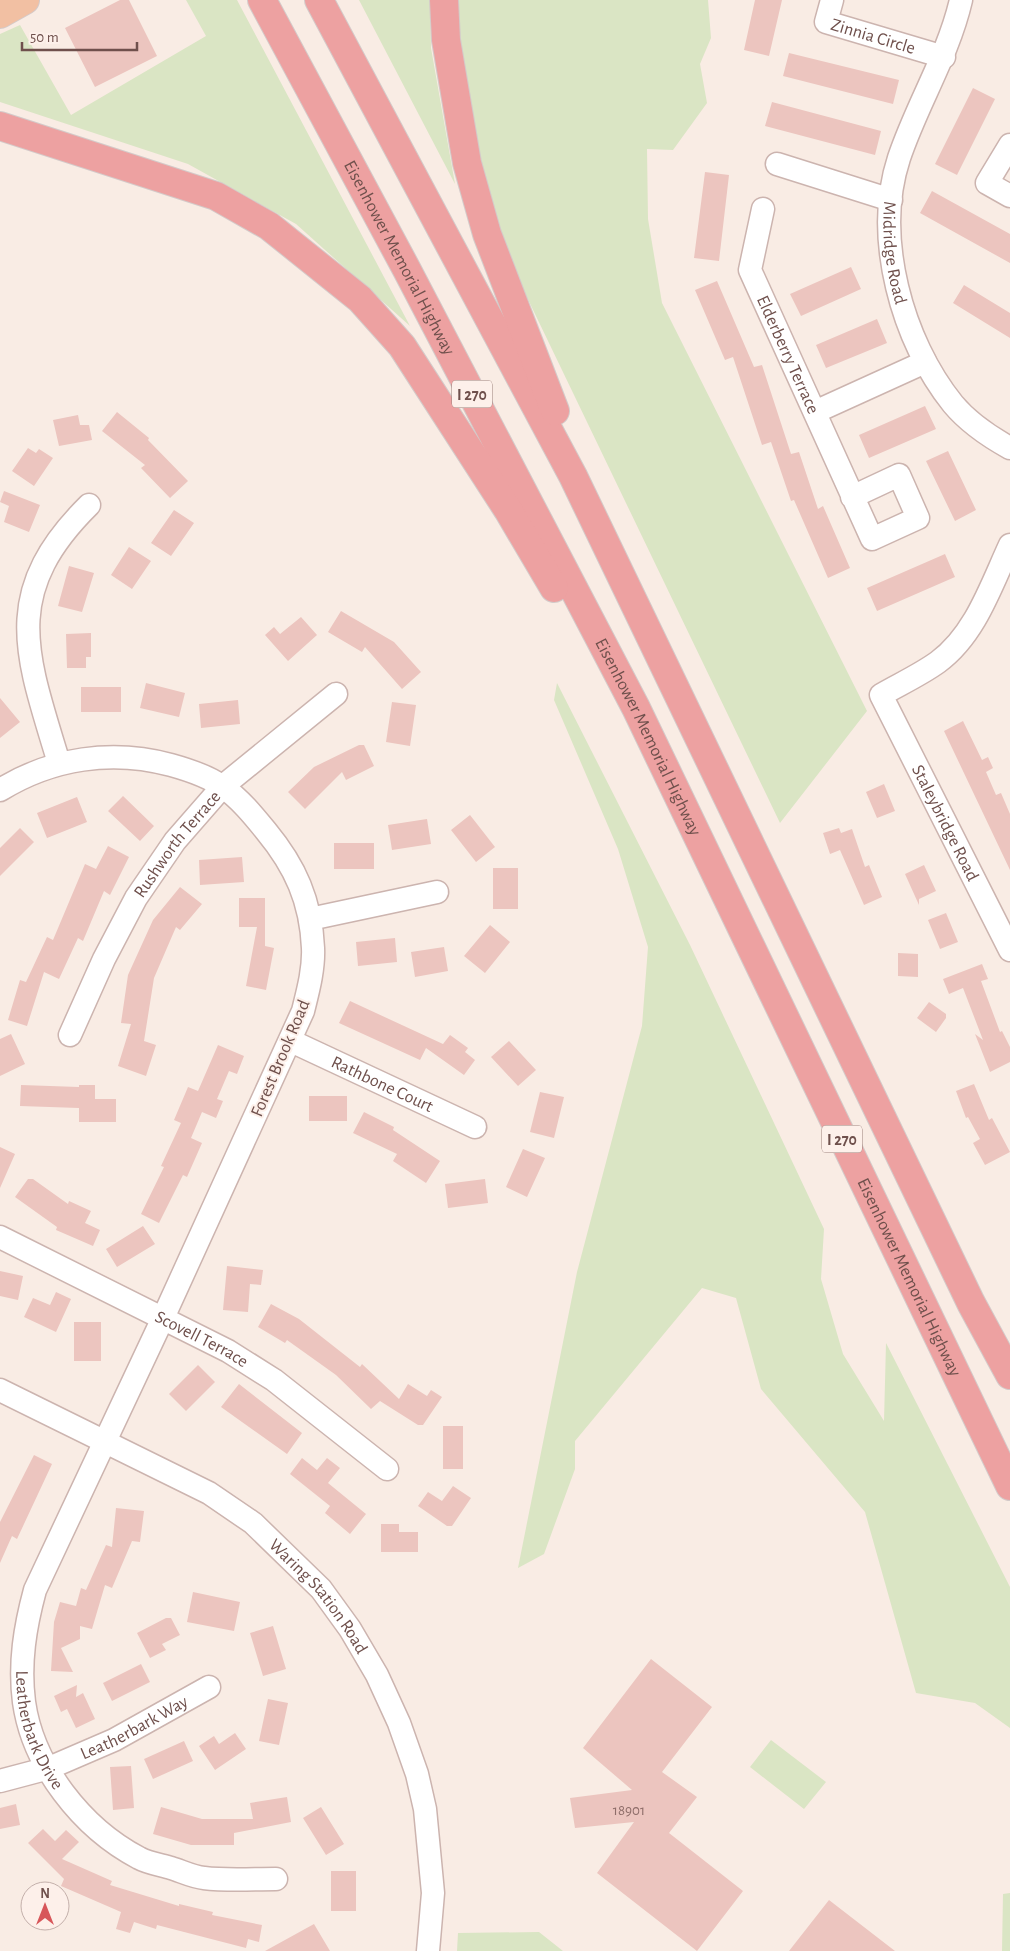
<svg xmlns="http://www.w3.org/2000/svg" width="1010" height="1951" font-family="'Alegreya Sans',sans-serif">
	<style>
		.green { fill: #dae5c4 }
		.building { fill: #ecc5bf }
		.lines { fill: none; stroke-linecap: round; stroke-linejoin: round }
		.minor-casing { stroke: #ccb4af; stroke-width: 25 }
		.major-casing { stroke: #d4cac9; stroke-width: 30 }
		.highway-casing { stroke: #d4cac9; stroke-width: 30 }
		.minor { stroke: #fff; stroke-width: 22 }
		.major { stroke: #f2c0a3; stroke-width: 28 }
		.highway { stroke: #eda1a1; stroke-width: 28 }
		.labels { text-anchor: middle; stroke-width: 4; stroke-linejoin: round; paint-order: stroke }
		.number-label { font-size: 15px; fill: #8e6d69 }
		.shield { fill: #fdf0ea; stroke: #9a807b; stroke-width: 1 }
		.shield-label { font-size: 16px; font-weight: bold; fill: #6f504c }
		.street-label { font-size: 18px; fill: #6f504c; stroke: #fdf0ea }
	</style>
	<rect width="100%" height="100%" fill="#f9ece4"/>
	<path class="green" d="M186,0h51l173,326 -114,-102 -108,-60 -188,-62v-68l20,-9 51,90 135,-79z
		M359,0h71l1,48 24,136z
		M458,0h250l3,38 -11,26 7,39 -34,47 -26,-1 1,70 14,84 205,408 -87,112 -270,-561c-12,-37 -26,-75 -34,-114 -10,-47 -16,-99 -18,-148z
		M557,683l133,262 134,284 -3,50 22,75 41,67 2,-78 124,244v141l-35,-25 -59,-10 -51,-181 -104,-123 -25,-91 -34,-10 -127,153v28l-31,85 -26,14 59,-296 65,-246 6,-79 -30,-98 -64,-149z
		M771,1740l55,42 -22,27 -54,-42z
		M1010,1893v58h-8l1,-57z
		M539,1932l24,19h-106l1,-18z"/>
	<path class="building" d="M120,0h9l28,56 -62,31 -30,-59z
		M755,0h27l-13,56 -25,-6z
		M789,53l110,27 -6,24 -110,-28z
		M973,88l22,11 -38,76 -22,-11z
		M772,102l109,29 -6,24 -110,-29z
		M705,172l24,3 -10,86 -25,-3z
		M932,191l78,43v29l-90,-50z
		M851,267l10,22 -60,27 -11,-22z
		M717,281l37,86 8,-2 29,89 8,-2 19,57 5,-3 27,62 -22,10 -34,-78 -3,1 -20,-59 -9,3 -29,-88 -8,3 -30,-70z
		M964,285l46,28v25l-57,-35z
		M877,319l10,24 -61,25 -10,-23z
		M925,406l11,23 -67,29 -10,-23z
		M117,412l32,26 -1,2 40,41 -18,17 -29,-30 4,-3 -43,-34z
		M78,415l2,10h9l3,15 -33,6 -6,-26z
		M28,448l8,5 3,-4 14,9 -19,28 -22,-15z
		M948,451l28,59 -21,11 -29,-60z
		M4,491l36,14 -11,27 -25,-10 5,-16 -9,-4z
		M174,510l20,13 -23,33 -20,-13z
		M129,547l22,14 -19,28 -21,-14z
		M945,554l10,23 -78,34 -10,-23z
		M69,566l25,7 -12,39 -24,-6z
		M341,611l53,31 27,30 -19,17 -37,-42 -3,5 -34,-20z
		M301,617l16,18 -29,26 -23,-26 9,-8 6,7z
		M91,633v24h-5v11h-19l-1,-34z
		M146,683l39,10 -6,24 -39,-9z
		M81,687h40v25h-40z
		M0,698l20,24 -20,16z
		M238,700l2,24 -39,4 -2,-24z
		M392,702l24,3 -6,41 -24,-4z
		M963,721l19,39 6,-3 5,11 -7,4 10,23 5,-2 9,21v56l-66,-139z
		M359,745h5l10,21 -28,14 -4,-8 -37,37 -17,-17 26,-25z
		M884,784l11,27 -18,7 -11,-26z
		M123,796l31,30 -14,15 -32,-30z
		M77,797l10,25 -40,16 -10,-25z
		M470,815l25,32 -19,15 -25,-32z
		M427,819l4,25 -39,6 -4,-25z
		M20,828l14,14 -34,34v-28z
		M839,828l2,5 11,-4 13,38 4,-2 13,32 -18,8 -24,-55 -10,4 -7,-21z
		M334,843h40v26h-40z
		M108,846l21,11 -19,38 -6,-4 -21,50 -5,-3 -19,41 -15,-7 -17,54 -19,-6 12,-40 6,2 21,-45 6,3 32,-76 11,5z
		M242,857l2,25 -44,3 -1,-25z
		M924,865l12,26 -17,8v6l-14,-31z
		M493,868h25v41h-25z
		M180,887l22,17 -22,26 -4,-3 -22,51 -10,63 12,4 -10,31 -28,-10 13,-42 -10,-1 7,-48 25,-55z
		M239,898h26v48l9,2 -8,42 -20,-4 11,-59h-18z
		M946,913l12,29 -18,7 -12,-29z
		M490,925l20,17 -25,31 -21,-17z
		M395,938l2,24 -39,4 -2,-24z
		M444,947l4,24 -33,6 -4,-25z
		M898,953l20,1v23l-20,-1z
		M982,964l6,15 -7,2 19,51 2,-1 8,16v15l-20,10 -15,-38 8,6 -20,-52 -14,6 -6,-15z
		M350,1001l93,43 7,-9 18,13 -3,4 10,8 -11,15 -38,-27 -6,12 -81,-37z
		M929,1002l17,12v4l-10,14 -19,-14z
		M11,1034l14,30 -25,12v-37z
		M509,1041l27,29 -18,16 -27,-29z
		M218,1045l26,11 -7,18 -8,-3 -12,28 6,2 -7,17 -14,-6 -11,26 11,5 -15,34 -4,-2 -24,48 -18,-9 23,-47 -3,-1 20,-43 -7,-3 14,-33 10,4z
		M974,1084l15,36 3,-2 18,34 -25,13 -12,-22 7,-4 -12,-22 -2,1 -10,-27z
		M21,1085l58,2v-2h16v14h21v23h-37v-14l-59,-2z
		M540,1092l24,5 -10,41 -24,-6z
		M309,1096h38v25h-38z
		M364,1112l30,15 -1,3 47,31 -14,22 -33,-22 4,-7 -44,-21z
		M0,1147l15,7 -15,34z
		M523,1149l22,9 -18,39 -21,-10z
		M28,1179h5l35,25 1,-3 22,10 -6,12 15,7 -7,16 -37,-16 1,-3 -42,-30z
		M485,1179l3,24 -40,5 -3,-24z
		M143,1226l12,18 -38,23 -11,-18z
		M227,1266l36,4 -2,15 -11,-1 -2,28 -25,-2z
		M0,1271l23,5 -5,24 -18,-4z
		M56,1292l15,7 -15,33 -32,-15 9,-19 17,7z
		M271,1304l28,15 61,48 2,-3 37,35 9,-15 19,12 4,-6 11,7 -19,28h-5l-38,-24 -9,8 -35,-34 -49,-35 -2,3 -27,-16z
		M74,1322h27v39h-27z
		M198,1365l17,17 -29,29 -17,-17z
		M239,1384l63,49 -15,21 -66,-47z
		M443,1426h20v43h-20z
		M34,1455l18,9 -35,75 -5,-3 -12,27v-41z
		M302,1458l15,12 10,-12 13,10 -12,15 38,31 -16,20 -25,-21 5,-7 -40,-32z
		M453,1486l18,12 -19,28h-5l-29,-20 10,-14 14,9z
		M116,1508l28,3 -4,31 -8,-1 -20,47 -7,-3 -13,44 -12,-3v13l-19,9 12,24 -22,-1 3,-49 6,-20 16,4 5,-18 5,2 20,-45 6,2z
		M381,1524h18v8h19v20h-37z
		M193,1592l47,10 -6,29 -47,-9z
		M166,1618h5l9,17 -18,9 4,6 -16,8 -13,-25z
		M273,1626l13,43 -23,7 -13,-43z
		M651,1659l61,48 -50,65 35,25 -28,36 74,58 -46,60 -100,-78 37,-51 -59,6 -5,-30 62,-8 -49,-42z
		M141,1664l9,18 -38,19 -9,-18z
		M77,1685l-1,12 7,-4 12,26 -19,9 -9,-19 -6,3 -7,-16z
		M268,1699l20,4 -9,42 -20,-4z
		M235,1733l11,16 -31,21 -16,-24 15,-10 5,8z
		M184,1741l9,20 -40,18 -9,-20z
		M131,1766l3,42 -21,2 -3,-43z
		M287,1797l4,25 -57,11v12h-43l-38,-11 8,-27 41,12h51l-3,-16z
		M16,1804l4,21 -20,4v-21z
		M321,1807l23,37 -18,11 -23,-37z
		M43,1829l12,12 11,-11 13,12 -17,17 50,22 -2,4 69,21v-2l34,8 -1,3 50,10 -3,17 -11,-3 -2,9 -89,-23 -1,4 -22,-7 -4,11 -14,-4 5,-17 -60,-26 3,-7 -36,-36z
		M331,1871h25v40h-25z
		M829,1900l66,51h-106z
		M314,1924l16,27h-65z"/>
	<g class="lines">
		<defs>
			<g id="minor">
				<path id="s1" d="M832,0l-6,22 118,35"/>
				<path id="s2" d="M961,0c-13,56 -44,104 -62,158 -26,79 3,183 54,246 15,18 37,33 57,44"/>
				<path d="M1010,145l-23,38 23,13"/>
				<path d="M777,164l114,36"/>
				<path id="s3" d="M763,209l-13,61 122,269 46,-21 -19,-43 -47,22"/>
				<path d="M815,412l110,-50"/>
				<path id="s4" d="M1010,545c-19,41 -35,90 -72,117 -18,13 -38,22 -57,33l129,255"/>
				<path d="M59,763c-33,-109 -59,-170 30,-258"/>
				<path id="s5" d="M0,790c52,-32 112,-41 171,-25 18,5 37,11 52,22 17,12 30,28 43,44 29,35 45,70 47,117 1,21 -5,43 -10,63l-140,307 -128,272c-10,37 -16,73 -11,112 9,64 58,126 115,156 9,5 22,7 32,10 10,3 22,9 33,10 23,3 48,1 72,1"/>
				<path d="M310,919l127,-27"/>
				<path id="s6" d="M70,1035l34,-76 32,-61 39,-57 48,-55 113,-92"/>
				<path id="s7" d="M291,1041l184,86"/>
				<path id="s8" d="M0,1237l228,114 46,29 113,89"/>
				<path id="s9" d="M0,1390l209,103 44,30 68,66 29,40 27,46 22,48 18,51 8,35 8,84 -5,58"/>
				<path id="s10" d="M0,1781l49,-13 65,-28 95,-53"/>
			</g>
			<path id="major" d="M0,14l25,-14"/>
			<g id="highway">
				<path id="s11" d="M262,0l145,270 229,438 374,778"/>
				<path d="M319,0l254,476 398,827 39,72"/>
				<path d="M444,0l2,40 21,123 20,71 68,177"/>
				<path d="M0,126l216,70 53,30 91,73 42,47 106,164 46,78"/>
			</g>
		</defs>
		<use href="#minor" class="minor-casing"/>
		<use href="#major" class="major-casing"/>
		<use href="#highway" class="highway-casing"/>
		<use href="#minor" class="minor"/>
		<use href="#major" class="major"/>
		<use href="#highway" class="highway"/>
	</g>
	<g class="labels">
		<g class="number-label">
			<text x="629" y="1815">18901</text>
		</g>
		<g class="shield">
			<rect x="452" y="380.5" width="40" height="27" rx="4"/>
			<rect x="822" y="1125.5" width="40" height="27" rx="4"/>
		</g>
		<g class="shield-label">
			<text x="472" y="400">I 270</text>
			<text x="842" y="1145">I 270</text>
		</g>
		<g class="street-label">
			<text dy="6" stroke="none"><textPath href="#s1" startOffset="72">Zinnia Circle</textPath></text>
			<text dy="6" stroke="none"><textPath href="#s2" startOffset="266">Midridge Road</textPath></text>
			<text dy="6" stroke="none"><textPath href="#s11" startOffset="292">Eisenhower Memorial Highway</textPath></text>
			<text dy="6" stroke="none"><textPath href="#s3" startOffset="155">Elderberry Terrace</textPath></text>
			<text dy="6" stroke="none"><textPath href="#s11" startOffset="832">Eisenhower Memorial Highway</textPath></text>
			<text dy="6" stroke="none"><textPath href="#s4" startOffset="348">Staleybridge Road</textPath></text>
			<text dy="6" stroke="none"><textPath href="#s6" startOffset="220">Rushworth Terrace</textPath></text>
			<text transform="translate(280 1058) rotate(-67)" y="6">Forest Brook Road</text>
			<text dy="6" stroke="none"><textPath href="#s7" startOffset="101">Rathbone Court</textPath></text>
			<text dy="6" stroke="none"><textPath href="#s11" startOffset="1432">Eisenhower Memorial Highway</textPath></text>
			<text dy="6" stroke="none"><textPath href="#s8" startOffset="226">Scovell Terrace</textPath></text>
			<text dy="6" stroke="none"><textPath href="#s9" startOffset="385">Waring Station Road</textPath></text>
			<text dy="6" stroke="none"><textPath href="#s10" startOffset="145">Leatherbark Way</textPath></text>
			<text dy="6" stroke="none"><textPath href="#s5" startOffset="1271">Leatherbark Drive</textPath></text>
		</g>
	</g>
	<g transform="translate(45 1906)"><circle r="24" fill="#fdf0ea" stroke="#c4b0ab"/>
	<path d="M0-4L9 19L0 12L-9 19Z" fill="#d7565a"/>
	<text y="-8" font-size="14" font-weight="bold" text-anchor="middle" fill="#6f504c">N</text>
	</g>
	<path d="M22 42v8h115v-8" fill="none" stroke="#6f504c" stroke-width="2.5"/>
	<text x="30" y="42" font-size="15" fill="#6f504c" stroke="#fdf0ea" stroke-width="4" paint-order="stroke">50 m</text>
</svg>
